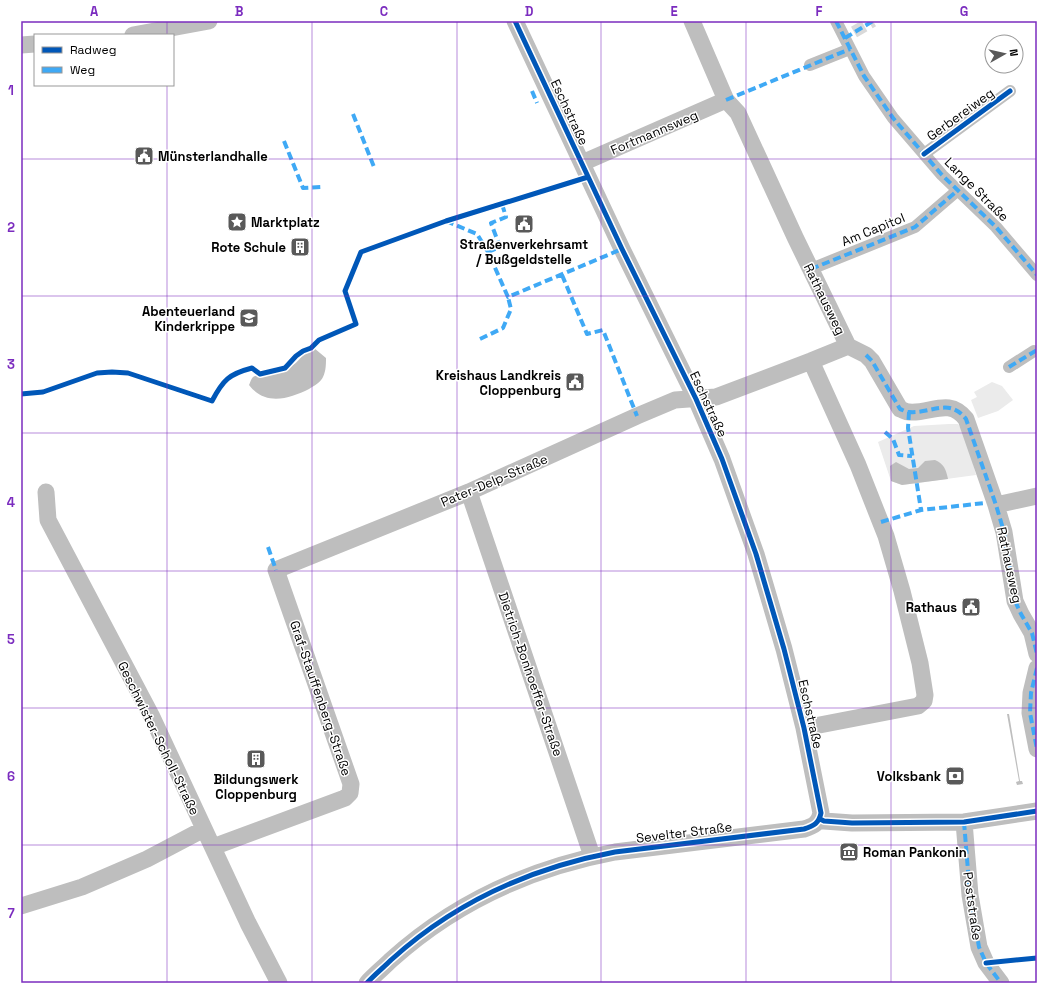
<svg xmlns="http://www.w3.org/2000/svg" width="1058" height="1004" font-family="'Space Grotesk',sans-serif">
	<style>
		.green { fill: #ebebeb }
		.water { fill: #bebebe }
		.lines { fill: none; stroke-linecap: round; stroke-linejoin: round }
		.pedestrian-tunnel { stroke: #d9d9d9; stroke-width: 12; stroke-dasharray: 12 6; stroke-linecap: butt }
		.pedestrian { stroke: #bebebe; stroke-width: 12 }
		.minor { stroke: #bebebe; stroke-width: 17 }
		.quiet { stroke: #3fa9f5; stroke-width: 4; stroke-dasharray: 8 4; stroke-linecap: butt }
		.cycleway-casing { stroke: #fff; stroke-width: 8 }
		.cycleway { stroke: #0057b8; stroke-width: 5 }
		.grid { fill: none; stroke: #7b2cbf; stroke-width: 1; stroke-opacity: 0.55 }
		.labels { text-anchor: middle; stroke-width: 3; stroke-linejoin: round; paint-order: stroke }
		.street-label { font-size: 13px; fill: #000; stroke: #fff }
		.poi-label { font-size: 13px; font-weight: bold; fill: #000; stroke: #fff; text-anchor: end }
		.neatline { fill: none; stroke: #7b2cbf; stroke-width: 1.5 }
		.grid-label { font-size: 13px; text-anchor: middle; font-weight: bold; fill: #7b2cbf }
	</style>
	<rect width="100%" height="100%" fill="#fff"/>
	<path class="green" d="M992,382l10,4 11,14 -15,11 -20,7 -7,-18 6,-3 -3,-5z
		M949,424h9l8,12 10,39 -74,10 -11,-4 -13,-39 36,-16z"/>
	<path class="water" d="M314,348l12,10c0,6 0,13 -3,19 -2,5 -9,9 -14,12 -20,10 -44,17 -60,-4 1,-2 2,-6 4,-8 9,-6 29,-5 40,-12 8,-5 11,-15 21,-17z
		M935,460c9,4 11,9 13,19l-46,6 -11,-4 -1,-15 6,-4 13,7 9,-1 7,-7z
		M1007,714h2l11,67h2l1,3 -6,1 -1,-3 3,-1z"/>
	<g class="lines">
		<path class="pedestrian-tunnel" d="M854,32l19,-11"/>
		<path class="pedestrian" d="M836,21l28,55 29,42 49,57 54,52 41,48
			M810,65l40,-16
			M924,154l86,-63
			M811,269l104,-42 43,-37
			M1009,367l25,-16"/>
		<path class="minor" d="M692,21l34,79 12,13 57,124 53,109 18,9 6,6 28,48c3,1 6,3 9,3 22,2 40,-15 57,7l30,86 8,27 11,69 6,13 11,19 5,21
			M133,35l76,-14
			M21,45l14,-1
			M582,163l144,-63
			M46,492l2,28 104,197 96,206 31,60
			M469,492l123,364
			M996,505l41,-9
			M1037,668l-6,25 -1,20 7,36
			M804,728l114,-22 6,-5 1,-6 -5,-32 -18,-72 -16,-55 -28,-71 -47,-104
			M820,819l4,2 28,2 112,-1 73,-11
			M964,822l6,73 9,52 7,16 15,20
			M213,847l132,-49 5,-5 1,-9 -75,-214 193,-78 168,-76 38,-16 41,-3 95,-36 37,-15
			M21,906l61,-19 65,-28 57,-30
			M367,983c7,-8 16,-15 24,-23 64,-58 139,-92 224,-108l189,-23c10,-3 15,-6 17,-16l-17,-85 -20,-79 -28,-95 -34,-95 -26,-60 -74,-150 -107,-228"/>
		<path class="quiet" d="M836,21l28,55 29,42 49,57 54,52 41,48
			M845,38l28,-17
			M532,91l5,12
			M726,100l124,-51
			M353,114l21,53
			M284,141l19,47 19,-1
			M446,221l31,13 11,18 20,45 114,-48
			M488,252l12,-5 -9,-24 15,-6 -4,-13
			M811,269l104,-42 43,-37
			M562,275l25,59 16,-4 34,86
			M480,339l23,-11 8,-19 -3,-12
			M866,355l6,6 28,48c3,1 6,3 9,3 22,2 40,-15 57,7l30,86 8,27 11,69 6,13 11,19 5,21
			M1009,367l28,-17
			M909,412l-1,16 13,82
			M885,432l8,7 6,16 13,1
			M881,522l40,-12 64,-7
			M268,547l8,23
			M1037,668l-6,25 -1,20 7,36
			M964,822l6,73 9,52 7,16 15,20"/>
		<defs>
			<path id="cycleway" d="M924,154l86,-63
				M21,394l22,-2 54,-19 15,-1 16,1 84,28c11,-21 17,-27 40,-33l8,6 25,-6 11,-12 7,-5 8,-3 8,-8 37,-16 -11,-33 16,-39 85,-31 142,-44
				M820,819l4,2 28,2 112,-1 73,-11
				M986,963l51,-5
				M367,983c7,-8 16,-15 24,-23 64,-58 139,-92 224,-108l189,-23c10,-3 15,-6 17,-16l-17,-85 -20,-79 -28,-95 -34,-95 -26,-60 -74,-150 -107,-228"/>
		</defs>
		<use href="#cycleway" class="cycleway-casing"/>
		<use href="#cycleway" class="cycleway"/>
	</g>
	<path class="grid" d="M167,21v14M312,21v962M457,21v962M601,21v962M746,21v962M891,21v962M167,85v898M21,159h1016M21,296h1016M21,433h1016M21,571h1016M21,708h1016M21,845h1016"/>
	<defs>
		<symbol id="civic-square" viewBox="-11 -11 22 22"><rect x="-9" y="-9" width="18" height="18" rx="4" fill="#595959" stroke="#fff"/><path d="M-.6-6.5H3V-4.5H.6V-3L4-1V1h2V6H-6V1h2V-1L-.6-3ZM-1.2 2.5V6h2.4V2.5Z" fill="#fff"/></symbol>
		<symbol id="sight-square" viewBox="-11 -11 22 22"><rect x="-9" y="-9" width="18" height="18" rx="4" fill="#595959" stroke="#fff"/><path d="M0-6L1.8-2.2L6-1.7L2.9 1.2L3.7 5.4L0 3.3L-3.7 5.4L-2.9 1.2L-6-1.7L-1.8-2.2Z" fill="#fff"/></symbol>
		<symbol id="building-square" viewBox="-11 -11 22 22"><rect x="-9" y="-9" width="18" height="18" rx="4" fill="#595959" stroke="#fff"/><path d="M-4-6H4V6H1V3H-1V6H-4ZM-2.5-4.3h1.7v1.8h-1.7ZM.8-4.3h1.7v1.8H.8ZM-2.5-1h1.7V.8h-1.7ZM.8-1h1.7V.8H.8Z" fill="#fff"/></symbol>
		<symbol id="school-square" viewBox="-11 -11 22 22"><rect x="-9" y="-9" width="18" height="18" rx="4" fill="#595959" stroke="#fff"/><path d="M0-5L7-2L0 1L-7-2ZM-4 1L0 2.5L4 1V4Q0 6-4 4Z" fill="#fff"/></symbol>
		<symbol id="bank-square" viewBox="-11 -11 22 22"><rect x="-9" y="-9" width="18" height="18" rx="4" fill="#595959" stroke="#fff"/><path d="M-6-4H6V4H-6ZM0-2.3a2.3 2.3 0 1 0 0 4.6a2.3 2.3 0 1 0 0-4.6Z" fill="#fff"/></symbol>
		<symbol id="museum-square" viewBox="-11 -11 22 22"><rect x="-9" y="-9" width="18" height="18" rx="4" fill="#595959" stroke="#fff"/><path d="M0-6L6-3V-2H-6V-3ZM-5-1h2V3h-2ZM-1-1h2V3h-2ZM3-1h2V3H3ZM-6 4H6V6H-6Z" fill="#fff"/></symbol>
	</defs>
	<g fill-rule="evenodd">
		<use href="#civic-square" x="133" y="145" width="22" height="22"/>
		<use href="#sight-square" x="226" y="211" width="22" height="22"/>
		<use href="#civic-square" x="513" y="213" width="22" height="22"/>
		<use href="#building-square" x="289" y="236" width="22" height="22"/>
		<use href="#school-square" x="238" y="307" width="22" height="22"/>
		<use href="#civic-square" x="564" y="371" width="22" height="22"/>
		<use href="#civic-square" x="960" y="596" width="22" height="22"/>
		<use href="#building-square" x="245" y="748" width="22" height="22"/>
		<use href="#bank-square" x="944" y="765" width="22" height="22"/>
		<use href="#museum-square" x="838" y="841" width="22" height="22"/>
	</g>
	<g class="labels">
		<g class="street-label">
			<text transform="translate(570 112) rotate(65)" y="5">Eschstraße</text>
			<text transform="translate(960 114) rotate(-36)" y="5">Gerbereiweg</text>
			<text transform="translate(654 132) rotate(-23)" y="5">Fortmannsweg</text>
			<text transform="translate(977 189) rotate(45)" y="5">Lange Straße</text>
			<text transform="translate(873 229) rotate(-22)" y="5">Am Capitol</text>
			<text transform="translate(825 299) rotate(64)" y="5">Rathausweg</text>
			<text transform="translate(709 404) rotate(65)" y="5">Eschstraße</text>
			<text transform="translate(494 480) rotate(-23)" y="5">Pater-Delp-Straße</text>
			<text transform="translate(1010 565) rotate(78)" y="5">Rathausweg</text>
			<text transform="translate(531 674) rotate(71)" y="5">Dietrich-Bonhoeffer-Straße</text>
			<text transform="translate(321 698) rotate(71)" y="5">Graf-Stauffenberg-Straße</text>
			<text transform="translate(811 714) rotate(77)" y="5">Eschstraße</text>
			<text transform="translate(159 738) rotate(64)" y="5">Geschwister-Scholl-Straße</text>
			<text transform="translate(684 832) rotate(-7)" y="5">Sevelter Straße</text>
			<text transform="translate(973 906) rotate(82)" y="5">Poststraße</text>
		</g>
		<g class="poi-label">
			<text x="158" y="161" text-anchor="start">Münsterlandhalle</text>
			<text x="251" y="227" text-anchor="start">Marktplatz</text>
			<text x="524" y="249" text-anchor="middle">Straßenverkehrsamt<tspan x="524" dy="15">/ Bußgeldstelle</tspan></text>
			<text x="286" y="252">Rote Schule</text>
			<text x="235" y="316">Abenteuerland<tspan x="235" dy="15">Kinderkrippe</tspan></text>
			<text x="561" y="380">Kreishaus Landkreis<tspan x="561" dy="15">Cloppenburg</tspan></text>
			<text x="957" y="612">Rathaus</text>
			<text x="941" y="781">Volksbank</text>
			<text x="256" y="784" text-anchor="middle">Bildungswerk<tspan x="256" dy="15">Cloppenburg</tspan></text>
			<text x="863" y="857" text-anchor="start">Roman Pankonin</text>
		</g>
	</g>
	<rect width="1058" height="1004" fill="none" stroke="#ffffff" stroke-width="44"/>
	<rect x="34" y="34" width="140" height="52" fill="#ffffff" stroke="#999999"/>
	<rect x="42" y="47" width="20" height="6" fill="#0057b8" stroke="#999999"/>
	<text x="70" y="54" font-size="12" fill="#000000">Radweg</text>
	<rect x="42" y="67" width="20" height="6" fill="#3fa9f5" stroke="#999999"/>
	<text x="70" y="74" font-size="12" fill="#000000">Weg</text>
	<g transform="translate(1004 54) rotate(82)"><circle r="19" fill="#ffffff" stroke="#999999"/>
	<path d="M0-3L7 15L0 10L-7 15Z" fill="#595959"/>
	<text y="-6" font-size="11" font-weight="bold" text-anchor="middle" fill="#000000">N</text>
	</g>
	<rect x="22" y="22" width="1014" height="960" class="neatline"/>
	<g class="grid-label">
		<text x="94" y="16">A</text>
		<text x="239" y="16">B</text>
		<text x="384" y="16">C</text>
		<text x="529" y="16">D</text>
		<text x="674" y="16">E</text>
		<text x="819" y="16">F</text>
		<text x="964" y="16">G</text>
		<text x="11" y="95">1</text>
		<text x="11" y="232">2</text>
		<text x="11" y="369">3</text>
		<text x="11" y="507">4</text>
		<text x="11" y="644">5</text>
		<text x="11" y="781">6</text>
		<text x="11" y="918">7</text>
	</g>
</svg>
